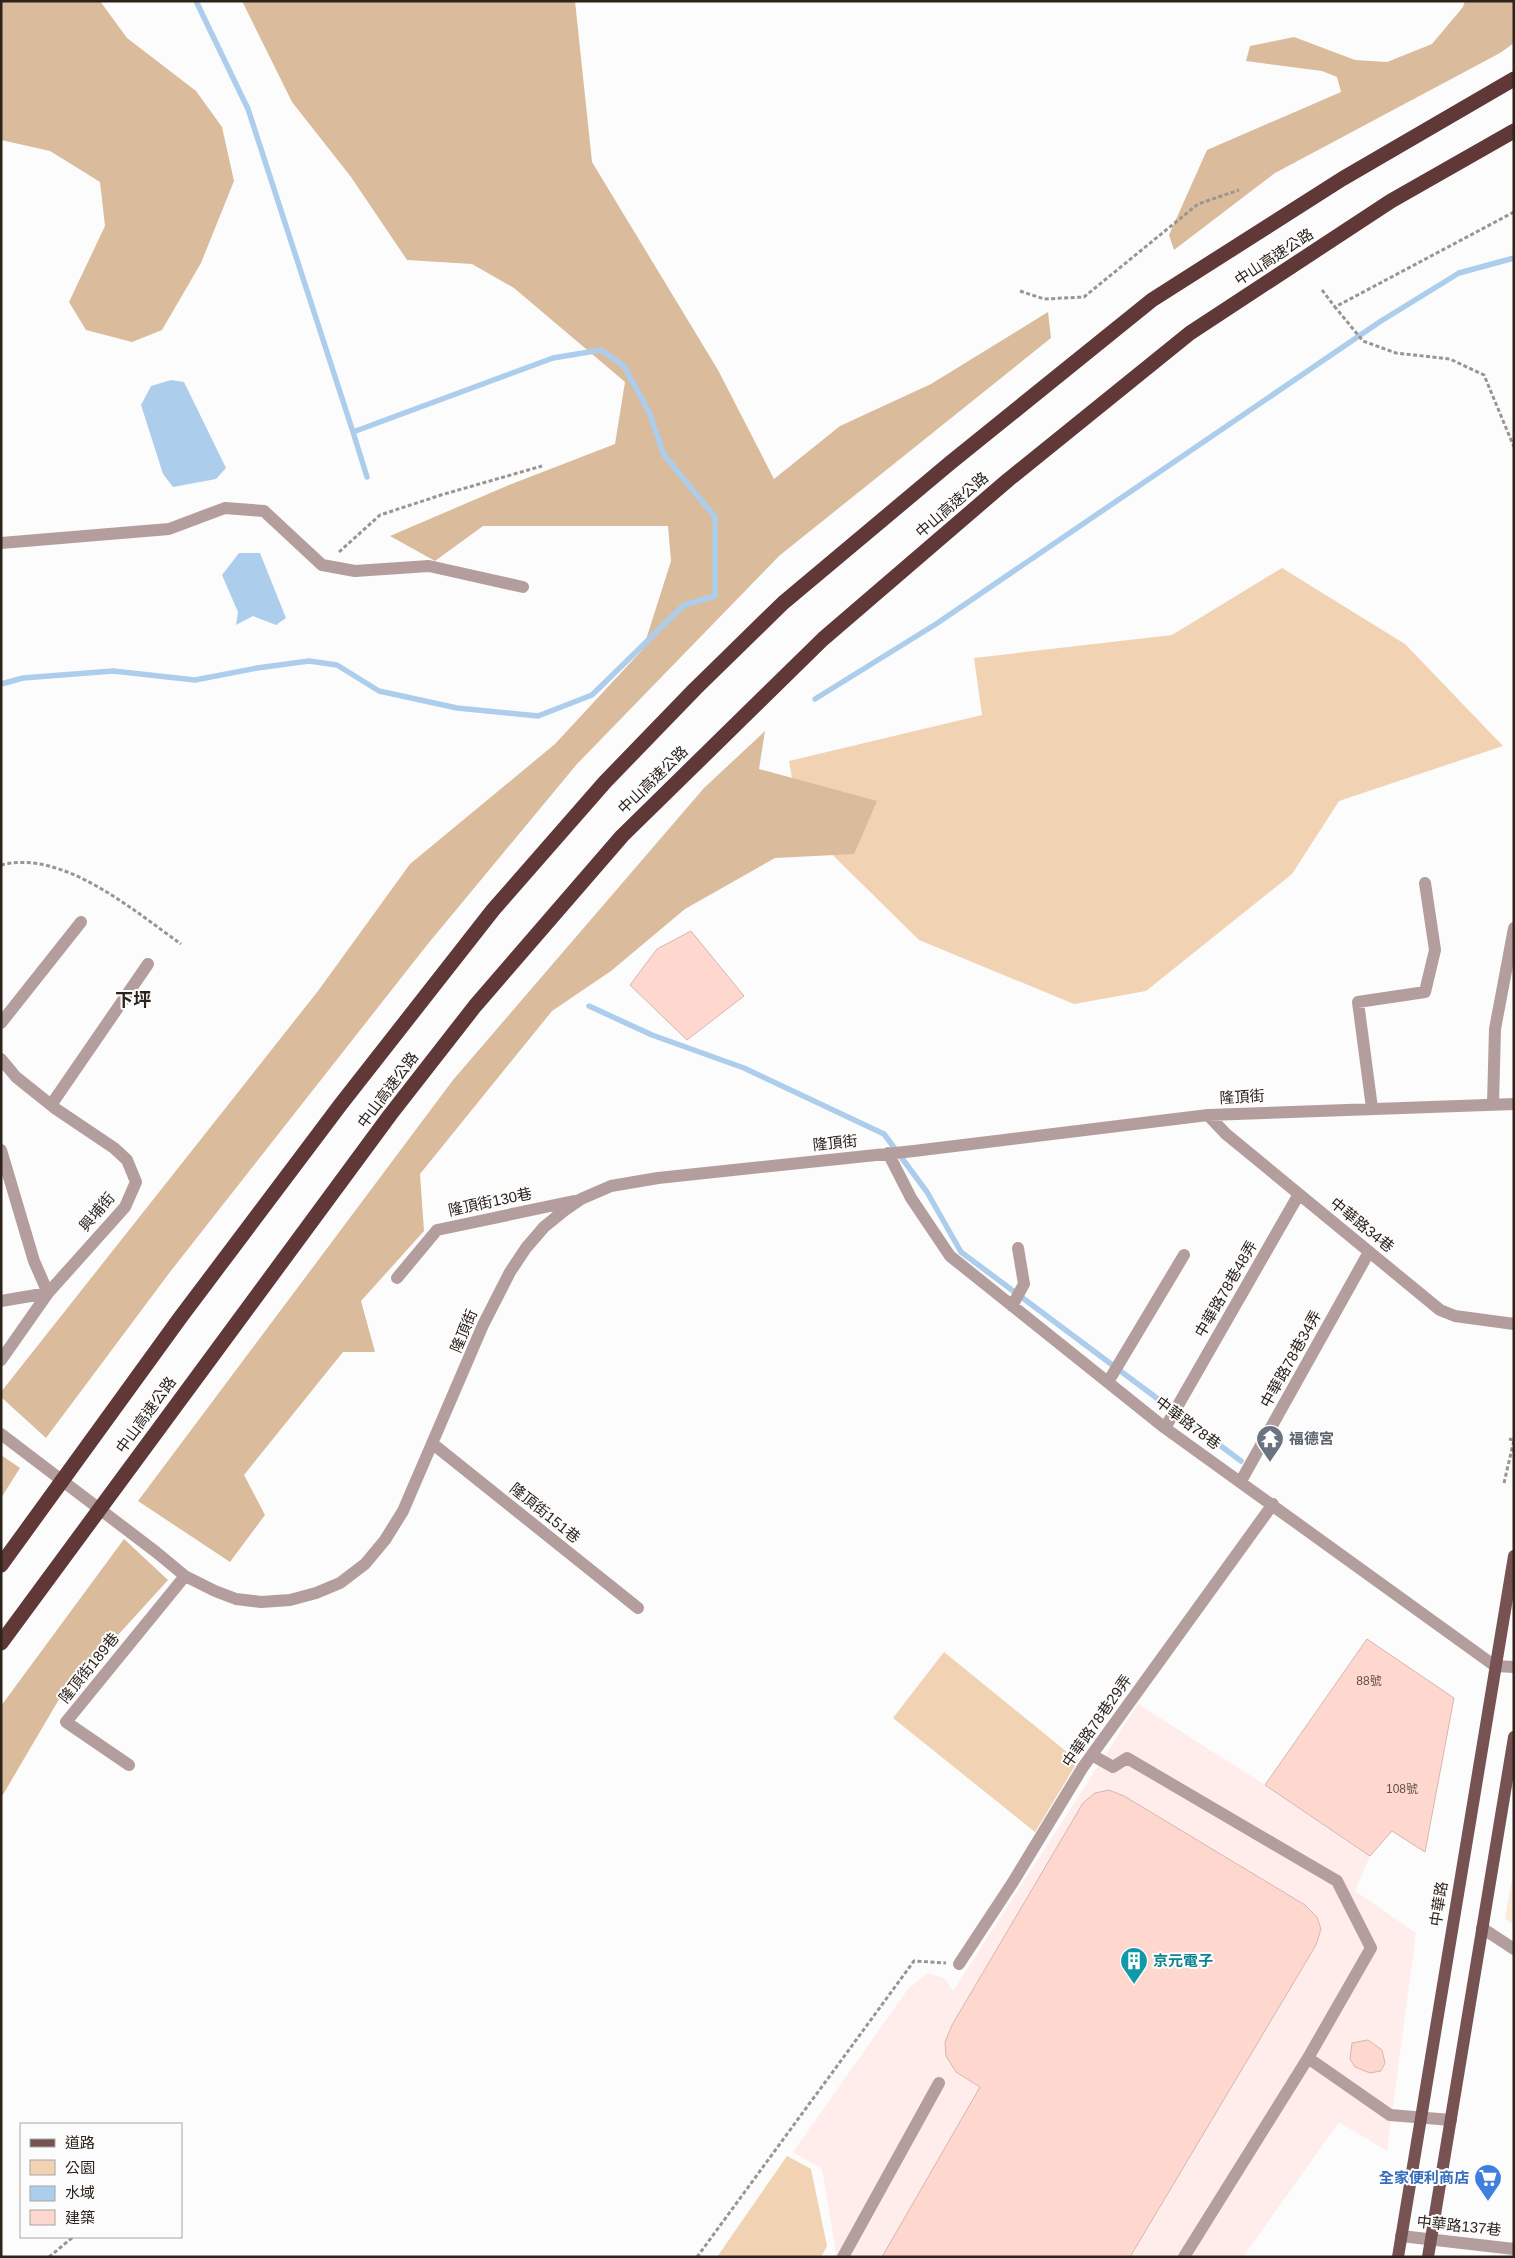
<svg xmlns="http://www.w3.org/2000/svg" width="1515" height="2258" font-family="Helvetica,'Noto Sans TC',sans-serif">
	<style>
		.built { fill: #fdebda }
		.industrial { fill: #feedeb }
		.green { fill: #f1d2b3 }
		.forest { fill: #dabb9b }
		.water { fill: #acceec }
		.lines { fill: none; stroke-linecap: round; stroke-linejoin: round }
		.stream { stroke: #acceec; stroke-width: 5.5 }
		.building { fill: #fed8ce; stroke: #d7b6ae }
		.path { stroke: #999591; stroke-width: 3; stroke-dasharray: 4 2.5; stroke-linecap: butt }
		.minor { stroke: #b49e9d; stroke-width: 12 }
		.major { stroke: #765352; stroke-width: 12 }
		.highway { stroke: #5f3837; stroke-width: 15 }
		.labels { text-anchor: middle; stroke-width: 4; stroke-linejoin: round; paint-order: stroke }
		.number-label { font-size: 12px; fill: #605048 }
		.street-label { font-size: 15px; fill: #2c231b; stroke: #fcfcfc }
		.worship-label { font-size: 15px; font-weight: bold; fill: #5b616d; stroke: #fcfcfc; text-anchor: start }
		.culture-label { font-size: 15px; font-weight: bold; fill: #0d838f; stroke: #fcfcfc; text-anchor: start }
		.shop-label { font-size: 15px; font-weight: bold; fill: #366cbe; stroke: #fcfcfc; text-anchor: end }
		.quarter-label { font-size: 18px; font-weight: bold; fill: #2c231b; stroke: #fcfcfc }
	</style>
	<rect width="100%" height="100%" fill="#fcfcfc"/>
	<path class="built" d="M1514,1867v58l-9,-6z"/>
	<path class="industrial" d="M1138,1704l127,81 105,71 -15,35 61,42 -29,218 -48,-29 -96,135h-409l2,-5 -14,-83 -29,-17 115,-163 20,-16 16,5 9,13z"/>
	<path class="green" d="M1282,568l123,76 98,102 -164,55 -47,73 -146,117 -72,13 -155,-64 -119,-117 -11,-62 193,-46 -8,-57 198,-23z
		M944,1652l134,109 -43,71 -142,-114z
		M787,2156l24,13 16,77 -6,11h-104z"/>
	<path class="forest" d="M1,1h99l27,37 69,53 26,36 12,54 -33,82 -39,67 -30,12 -46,-12 -17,-28 36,-76 -5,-44 -50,-31 -49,-11z
		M242,1h333l17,161 126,208 56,109 66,-53 91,-42 117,-72 3,26 -272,218 -202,208 -150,181 -257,327 -124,166 -45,-41v-5l317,-401 92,-127 145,-120 88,-95 28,-88 -3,-35h-185l-48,35 -45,-25 119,-51 106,-41 10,-62 -111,-94 -42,-24 -65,-4 -56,-83 -59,-75z
		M1465,1h49v42l-14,10 -225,120 -101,77 -5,-15 38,-85 134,-58 -4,-15 -15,-6 -76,-10 4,-15 44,-9 61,23 32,2 45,-18 31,-37z
		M765,731l-6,38 118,32 -23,53 -79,4 -90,51 -74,62 -59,40 -132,163 4,57 -63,70 14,51h-32l-99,123 21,40 -35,47 -92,-61 315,-421 251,-292z
		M1,1455l19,13 -19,30z
		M124,1539l44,41 -110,121 -57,97v-92z"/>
	<path class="water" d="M171,380l13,2 42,86 -10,11 -43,8 -10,-13 -22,-69 10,-19z
		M239,553h21l26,65 -10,7 -23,-9 -17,9 2,-13 -16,-37z"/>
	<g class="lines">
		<path class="stream" d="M353,432l14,45
			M1,684l22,-6 90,-7 82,9 62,-12 52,-7 28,4 42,26 78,17 81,8 54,-21 92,-90 31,-9v-79l-51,-62 -15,-43 -25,-46 -23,-16 -48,8 -200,74 -105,-323 -52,-108
			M815,699l121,-75 445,-303 78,-48 55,-15
			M589,1006l63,29 92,33 140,66 43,58 34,60 280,209"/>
	</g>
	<path class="building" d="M691,931l53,65 -57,44 -57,-55 27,-36z
		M1367,1639l87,59 -29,154 -33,-21 -22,25 -105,-71z
		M1109,1790l15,6 181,109 12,12 4,12 -5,16 -186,312h-248l98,-170 -24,-15 -10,-16 -1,-14 7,-17 131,-222 12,-10z
		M1368,2040l14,10 3,13 -4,8 -11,2 -15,-6 -5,-8 2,-16z"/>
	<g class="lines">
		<path class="path" d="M1514,212l-179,95 28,34 33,12 54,6 34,16 30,72
			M1322,290l13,17
			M1020,291l24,8 40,-2 114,-93 41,-14
			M339,552l41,-37 61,-20 101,-29
			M1,865c62,-16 133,46 180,79
			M1504,1483l10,-43 -5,-1
			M49,2257l24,-20
			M697,2257l217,-296 32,2"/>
		<path class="minor" d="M1,543l168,-14 56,-21 39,3 58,54 33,6 74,-5 94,21
			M1,1023l80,-101
			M1,1059l15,18 40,32 58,39 13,12 9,22 -11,25 -77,86 -47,67
			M1493,1104l2,-75 19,-101
			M51,1105l97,-141
			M1372,1108l-14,-106 67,-10 10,-42 -10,-67
			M1208,1115l18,19 214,176 15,6 59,8
			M1,1150l33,111 14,32
			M888,1153l23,45 39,58 215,172 330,238 19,1
			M397,1278l40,-48 137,-29
			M1,1301l47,-8
			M1012,1306l12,-22 -6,-36
			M1108,1382l76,-127
			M1165,1428l134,-234
			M1,1434l155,118 29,24 30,15 21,8 25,3 29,-2 26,-7 24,-10 25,-19 20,-24 18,-29 80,-186 27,-53 16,-24 18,-21 21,-17 16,-11 30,-13 47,-8 256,-27 294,-36 306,-11
			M433,1444l205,164
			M1241,1481l128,-229
			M1092,1755l21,12 14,-9 210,123 34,67 -63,110
			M129,1765l-63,-43 119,-146
			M1482,1928l32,21
			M959,1964l54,-82 70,-115 190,-263
			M1401,2236l113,13
			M843,2257l96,-174
			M1184,2257l124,-199 82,57 61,5"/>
		<path class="major" d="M1398,2257l116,-701
			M1428,2257l86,-520"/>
		<path class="highway" d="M1,1565l179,-247 161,-214 152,-194 112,-128 90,-93 88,-86 167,-140 202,-163 190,-121 172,-100
			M1,1643l389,-528 85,-109 147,-170 201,-197 185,-159 182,-147 201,-132 123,-70"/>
	</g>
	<defs>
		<symbol id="temple-pin" viewBox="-11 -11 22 30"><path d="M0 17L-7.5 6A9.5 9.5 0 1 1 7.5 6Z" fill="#6b7280" stroke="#fcfcfc"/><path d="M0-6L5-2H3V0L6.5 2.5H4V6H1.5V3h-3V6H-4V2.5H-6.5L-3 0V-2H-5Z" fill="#fff"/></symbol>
		<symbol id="building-pin" viewBox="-11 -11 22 30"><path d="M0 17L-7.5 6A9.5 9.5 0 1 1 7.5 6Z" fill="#0f9aa8" stroke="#fcfcfc"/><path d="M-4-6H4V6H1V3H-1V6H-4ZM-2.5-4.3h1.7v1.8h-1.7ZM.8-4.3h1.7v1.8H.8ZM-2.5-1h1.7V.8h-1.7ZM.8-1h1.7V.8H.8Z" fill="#fff"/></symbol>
		<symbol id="supermarket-pin" viewBox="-11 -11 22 30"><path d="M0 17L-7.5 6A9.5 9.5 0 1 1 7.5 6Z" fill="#3f7fe0" stroke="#fcfcfc"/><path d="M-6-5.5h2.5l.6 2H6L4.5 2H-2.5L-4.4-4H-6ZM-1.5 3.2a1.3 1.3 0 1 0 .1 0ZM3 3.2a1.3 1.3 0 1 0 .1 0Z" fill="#fff"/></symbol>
	</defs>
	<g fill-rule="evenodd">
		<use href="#temple-pin" x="1254" y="1423" width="32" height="43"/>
		<use href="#building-pin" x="1118" y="1945" width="32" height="43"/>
		<use href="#supermarket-pin" x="1472" y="2162" width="32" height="43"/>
	</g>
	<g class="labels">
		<g class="number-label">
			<text x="1369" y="1685">88號</text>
			<text x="1402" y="1793">108號</text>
		</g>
		<g class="street-label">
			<text transform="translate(1274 257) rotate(-33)" y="5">中山高速公路</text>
			<text transform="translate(952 505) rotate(-41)" y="5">中山高速公路</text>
			<text transform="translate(653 780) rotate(-44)" y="5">中山高速公路</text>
			<text transform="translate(388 1090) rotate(-53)" y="5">中山高速公路</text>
			<text transform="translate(1242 1097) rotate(-3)" y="5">隆頂街</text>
			<text transform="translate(835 1143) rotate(-6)" y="5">隆頂街</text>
			<text transform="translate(490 1202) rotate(-12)" y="5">隆頂街130巷</text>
			<text transform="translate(97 1212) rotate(-50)" y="5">興埔街</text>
			<text transform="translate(1362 1225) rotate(39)" y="5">中華路34巷</text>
			<text transform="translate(1226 1289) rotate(-60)" y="5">中華路78巷48弄</text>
			<text transform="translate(464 1331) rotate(-67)" y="5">隆頂街</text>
			<text transform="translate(1291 1359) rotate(-61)" y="5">中華路78巷34弄</text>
			<text transform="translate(146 1415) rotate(-54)" y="5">中山高速公路</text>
			<text transform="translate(1188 1423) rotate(37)" y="5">中華路78巷</text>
			<text transform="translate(545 1513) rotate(39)" y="5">隆頂街151巷</text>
			<text transform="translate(89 1668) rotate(-51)" y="5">隆頂街189巷</text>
			<text transform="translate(1097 1721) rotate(-55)" y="5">中華路78巷29弄</text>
			<text transform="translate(1439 1904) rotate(-81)" y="5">中華路</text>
			<text transform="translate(1459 2226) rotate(6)" y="5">中華路137巷</text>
		</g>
		<g class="worship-label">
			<text x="1289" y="1444">福德宮</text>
		</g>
		<g class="culture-label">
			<text x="1153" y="1966">京元電子</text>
		</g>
		<g class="shop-label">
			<text x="1469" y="2183">全家便利商店</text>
		</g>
		<g class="quarter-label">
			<text x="133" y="1006">下坪</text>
		</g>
	</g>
	<rect width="1515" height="2258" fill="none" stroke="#2c231b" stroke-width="5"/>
	<rect x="20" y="2123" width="162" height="115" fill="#fcfcfc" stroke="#a9a5a2"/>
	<rect x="30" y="2139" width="25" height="8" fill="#765352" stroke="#a9a5a2"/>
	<text x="65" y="2148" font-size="15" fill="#2c231b">道路</text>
	<rect x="30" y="2160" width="25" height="15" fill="#f1d2b3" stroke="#a9a5a2"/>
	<text x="65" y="2173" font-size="15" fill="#2c231b">公園</text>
	<rect x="30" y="2186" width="25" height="15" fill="#acceec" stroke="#a9a5a2"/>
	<text x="65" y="2198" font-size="15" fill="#2c231b">水域</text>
	<rect x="30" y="2210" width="25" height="15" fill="#fed8ce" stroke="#a9a5a2"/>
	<text x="65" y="2223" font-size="15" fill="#2c231b">建築</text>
</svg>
